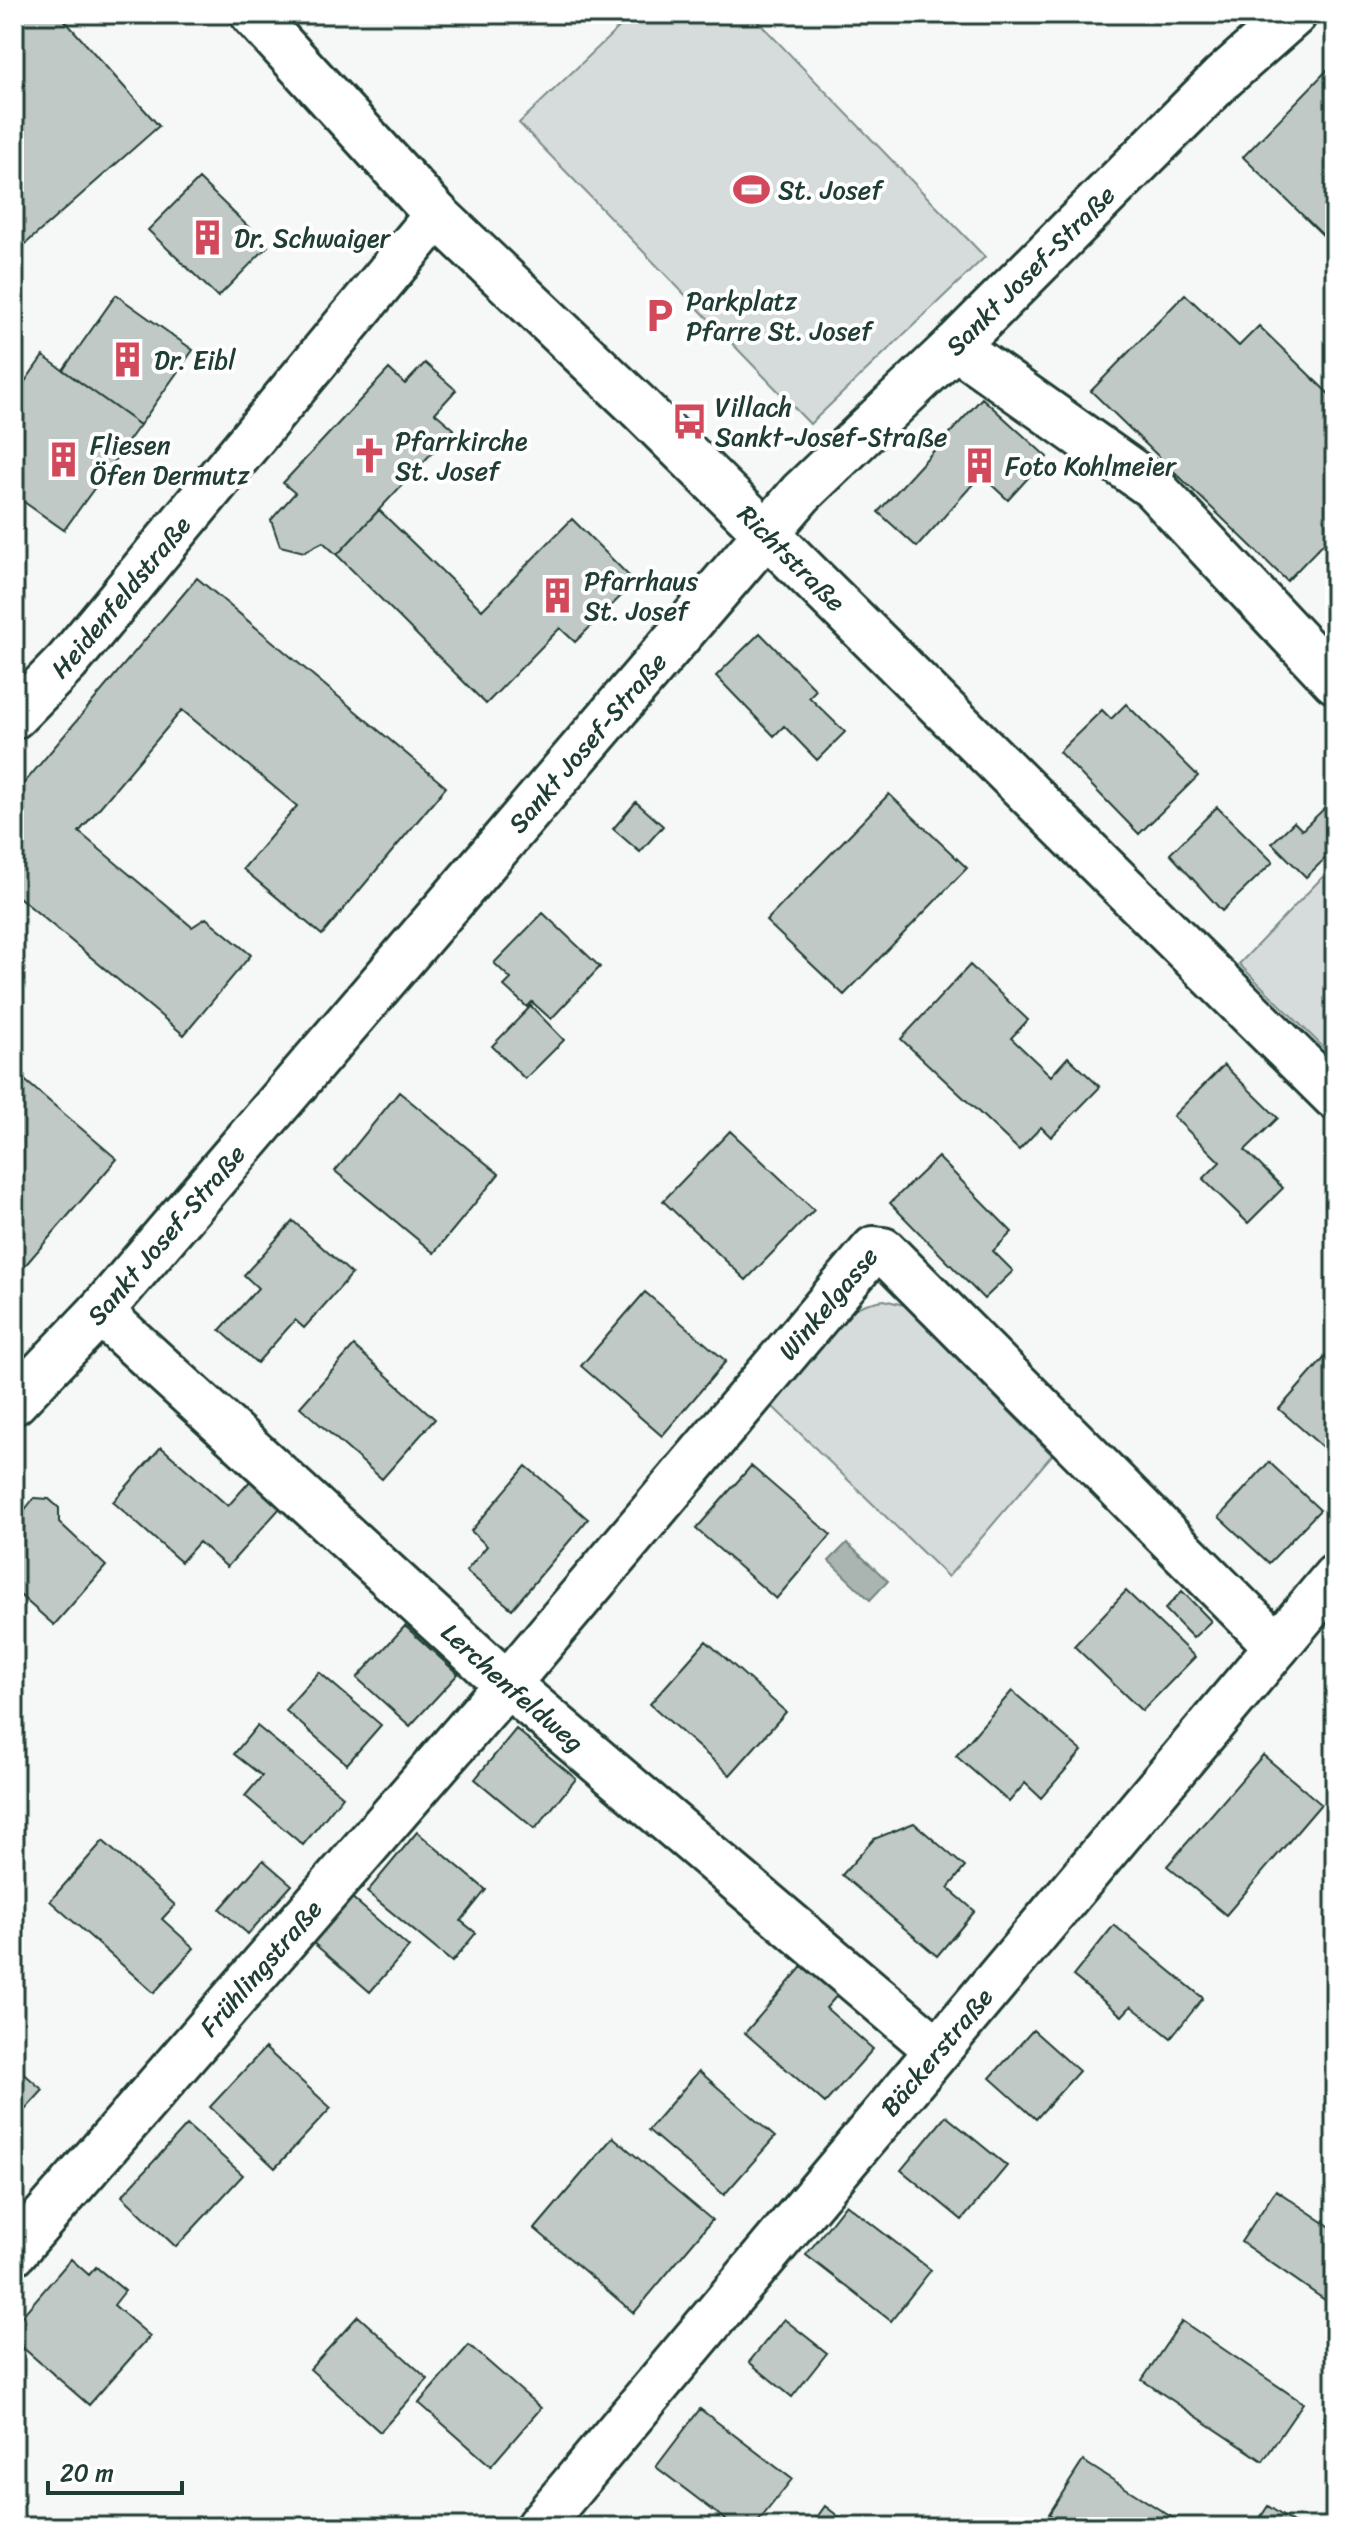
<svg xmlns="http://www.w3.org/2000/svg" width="1349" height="2541" font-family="Sriracha,sans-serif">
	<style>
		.green { fill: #d6dcdb; stroke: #7a8c88; stroke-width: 2 }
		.water { fill: #aab5b1; stroke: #72857f; stroke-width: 2 }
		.building { fill: #c0c9c6; stroke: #1f3d34; stroke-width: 2 }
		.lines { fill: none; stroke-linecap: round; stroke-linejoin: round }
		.minor-casing { stroke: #1f3d34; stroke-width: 50 }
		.minor { stroke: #fff; stroke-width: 44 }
		.labels { text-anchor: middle; stroke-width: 8; stroke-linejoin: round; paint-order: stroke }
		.poi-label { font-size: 26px; fill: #1f3d34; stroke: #fff; text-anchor: start }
		.street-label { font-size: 26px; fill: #1f3d34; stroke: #fff }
	</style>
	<rect width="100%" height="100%" fill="#f6f7f7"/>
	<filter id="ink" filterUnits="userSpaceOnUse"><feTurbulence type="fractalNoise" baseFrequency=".0125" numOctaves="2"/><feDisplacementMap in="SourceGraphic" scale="16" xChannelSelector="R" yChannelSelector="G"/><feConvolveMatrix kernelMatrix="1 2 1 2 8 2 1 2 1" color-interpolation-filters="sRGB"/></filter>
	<g filter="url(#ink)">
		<path class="green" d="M633,14h118l234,243 -175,167 -291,-301z
			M1335,864v195l-96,-95z
			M884,1300l20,5 148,150 -104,122 -175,-170 69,-90c14,-11 25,-14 42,-17z"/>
		<path class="water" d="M847,1543l41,38 -18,19 -41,-39z"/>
		<path class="building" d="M14,14h45l100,112 -145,128z
			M1335,62v185l-92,-90z
			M199,179l69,67 -50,51 -70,-67z
			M1185,294l54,52 20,-20 76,74v131l-48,50 -196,-190z
			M116,295l77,55 -53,75 -77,-55z
			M43,356l97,69 -76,105 -50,-35v-98z
			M425,363l31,27 -21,23 19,16 -117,126 -14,-13 -19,10 -24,-6 -9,-26 24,-27 -12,-10 106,-114 16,15z
			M982,398l65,59 -39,43 -27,-25 -64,72 -39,-35z
			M379,510l103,100 90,-91 63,63 -60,60 -15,-14 -74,76 -149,-149z
			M197,578l249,209 -124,148 -79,-66 54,-63 -115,-96 -103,122 113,95 14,-9 45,37 -67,80 -170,-142v-98z
			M760,633l56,57 -7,7 36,35 -28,28 -33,-34 -10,10 -58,-60z
			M1126,704l72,72 -59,58 -80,-82 43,-42 9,9z
			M889,794l78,74 -123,127 -78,-74z
			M1335,798v51l-29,28 -34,-34 22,-21 8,8z
			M636,802l27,24 -23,26 -27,-23z
			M1217,807l56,55 -51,49 -52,-57z
			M543,913l57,54 -49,52 -19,-17 -5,5 -23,-21 7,-7 -17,-16z
			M970,965l58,55 -17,18 40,38 17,-19 32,30 -49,50 -10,-10 -22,23 -118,-111z
			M531,1006l33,34 -39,39 -33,-33z
			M1224,1065l54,53 -33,32 38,38 -35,35 -45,-44 17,-17 -47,-46z
			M14,1071l103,88 -101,117 -2,-2v-108l5,-6 -5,-5z
			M399,1092l100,82 -65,79 -99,-82z
			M730,1131l84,79 -68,70 -83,-79z
			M938,1157l74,75 -19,19 20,20 -29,28 -94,-96z
			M293,1221l59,53 -48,54 -9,-8 -38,43 -37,-33 38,-42 -14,-13z
			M645,1292l81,69 -64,75 -81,-70z
			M354,1346l81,73 -53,60 -82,-72z
			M1335,1346v112l-56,-49z
			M161,1447l67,59 31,-35 30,27 -62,69 -28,-25 -18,20 -68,-60z
			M1269,1462l51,48 -51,53 -50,-46z
			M526,1466l62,53 -76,90 -46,-38 21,-25 -16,-15z
			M751,1466l80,69 -55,64 -80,-70z
			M34,1498l15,1 10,9v14l47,44 -52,59 -40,-35v-52l10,-12 -1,-14z
			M1126,1591l69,66 -53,54 -68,-65z
			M1182,1591l29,30 -18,17 -28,-29z
			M405,1626l53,48 -48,52 -53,-48z
			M706,1641l80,71 -56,63 -80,-71z
			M319,1672l62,53 -34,39 -62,-54z
			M1012,1691l70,60 -41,47 -16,-15 -16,19 -53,-46z
			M257,1726l86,70 -40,49 -58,-49 17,-20 -28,-22z
			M516,1729l60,50 -41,50 -60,-50z
			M1263,1755l58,49 -95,111 -59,-49z
			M914,1823l51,44 -17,21 27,23 -38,45 -95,-81 32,-36z
			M417,1832l69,58 -25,31 15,12 -24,29 -85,-70z
			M103,1841l72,64 -13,14 32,29 -40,45 -104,-92z
			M263,1860l29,25 -44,49 -28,-25z
			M350,1896l59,51 -39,45 -59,-51z
			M1114,1925l89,73 -32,40 -40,-32 -9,10 -49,-40z
			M806,1962l34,30 -14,16 47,41 -48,54 -80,-70z
			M1033,2030l46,41 -43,48 -46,-41z
			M265,2048l66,60 -56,60 -65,-61z
			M14,2065l29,25 -29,32z
			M699,2071l76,66 -51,58 -76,-65z
			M946,2116l61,50 -45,54 -61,-50z
			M187,2125l56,50 -67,72 -54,-51z
			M613,2137l99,83 -78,93 -99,-84z
			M1276,2190l59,40v77l-94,-65z
			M846,2204l85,66 -40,51 -85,-66z
			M71,2259l18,16 7,-8 29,24 -11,14 36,31 -61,69 -75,-65v-15z
			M358,2316l70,63 -48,53 -70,-63z
			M784,2319l43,34 -35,44 -43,-35z
			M1182,2321l121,82 -40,58 -121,-81z
			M469,2345l72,63 -50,58 -72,-63z
			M1335,2403v25l-12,-8z
			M700,2409l92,70 -38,48h-19l-79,-60z
			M1083,2461l104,66h-118l-20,-13z
			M825,2506l27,21h-42z
			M1268,2506l31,21h-45z
			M325,2517l13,10h-22z"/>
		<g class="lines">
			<defs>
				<g id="minor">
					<path id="s1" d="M253,14l184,201 200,190 698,692"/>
					<path d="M955,346l197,140 183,195"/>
					<path id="s2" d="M14,716l53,-54 370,-447"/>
					<path id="s3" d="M100,1312l407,372 431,366"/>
					<path id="s4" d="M14,1402l86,-90 701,-819 154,-147 267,-268 72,-64"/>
					<path id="s5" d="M14,2252l493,-568 367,-435 9,1 394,396"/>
					<path id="s6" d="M538,2527l797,-950"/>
				</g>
			</defs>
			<use href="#minor" class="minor-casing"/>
			<use href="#minor" class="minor"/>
		</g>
	</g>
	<defs>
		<symbol id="stadium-bare" viewBox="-9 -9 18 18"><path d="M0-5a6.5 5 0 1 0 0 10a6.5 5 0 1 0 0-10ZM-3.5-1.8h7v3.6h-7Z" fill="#d1495b" stroke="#fff" stroke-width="2.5" paint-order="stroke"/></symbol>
		<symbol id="building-bare" viewBox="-9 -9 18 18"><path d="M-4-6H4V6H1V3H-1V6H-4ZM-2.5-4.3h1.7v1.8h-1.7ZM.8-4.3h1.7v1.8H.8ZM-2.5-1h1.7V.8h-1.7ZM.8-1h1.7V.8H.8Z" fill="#d1495b" stroke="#fff" stroke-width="2.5" paint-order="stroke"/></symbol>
		<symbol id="parking-bare" viewBox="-9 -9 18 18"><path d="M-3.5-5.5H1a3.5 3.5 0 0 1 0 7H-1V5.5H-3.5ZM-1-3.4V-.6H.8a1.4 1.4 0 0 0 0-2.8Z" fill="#d1495b" stroke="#fff" stroke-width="2.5" paint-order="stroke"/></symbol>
		<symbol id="bus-bare" viewBox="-9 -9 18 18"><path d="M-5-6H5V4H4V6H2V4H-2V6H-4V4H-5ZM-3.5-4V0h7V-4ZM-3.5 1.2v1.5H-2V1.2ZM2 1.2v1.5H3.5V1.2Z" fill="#d1495b" stroke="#fff" stroke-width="2.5" paint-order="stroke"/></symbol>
		<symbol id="church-bare" viewBox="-9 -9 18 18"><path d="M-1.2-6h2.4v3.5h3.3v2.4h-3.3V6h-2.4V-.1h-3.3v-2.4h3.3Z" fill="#d1495b" stroke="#fff" stroke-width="2.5" paint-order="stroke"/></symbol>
	</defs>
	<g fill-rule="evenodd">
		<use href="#stadium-bare" x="726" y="164" width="51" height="51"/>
		<use href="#building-bare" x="182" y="212" width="51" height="51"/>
		<use href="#parking-bare" x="634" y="290" width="51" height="51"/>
		<use href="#building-bare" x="102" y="334" width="51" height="51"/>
		<use href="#bus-bare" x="664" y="396" width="51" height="51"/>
		<use href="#church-bare" x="344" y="430" width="51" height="51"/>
		<use href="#building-bare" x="38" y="434" width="51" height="51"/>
		<use href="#building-bare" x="954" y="440" width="51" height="51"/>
		<use href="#building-bare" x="532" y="570" width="51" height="51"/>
	</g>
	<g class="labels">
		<g class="poi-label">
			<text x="778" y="199">St. Josef</text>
			<text x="234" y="247">Dr. Schwaiger</text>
			<text x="686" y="310">Parkplatz<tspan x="686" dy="30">Pfarre St. Josef</tspan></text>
			<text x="154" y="369">Dr. Eibl</text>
			<text x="715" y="416">Villach<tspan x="715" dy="30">Sankt-Josef-Straße</tspan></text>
			<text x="395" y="450">Pfarrkirche<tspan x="395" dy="30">St. Josef</tspan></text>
			<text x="90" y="454">Fliesen<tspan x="90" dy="30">Öfen Dermutz</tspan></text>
			<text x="1005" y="475">Foto Kohlmeier</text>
			<text x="584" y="590">Pfarrhaus<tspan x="584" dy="30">St. Josef</tspan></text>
		</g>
		<g class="street-label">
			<text dy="9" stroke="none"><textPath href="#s4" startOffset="1522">Sankt Josef-Straße</textPath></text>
			<text dy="9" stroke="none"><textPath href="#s1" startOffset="766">Richtstraße</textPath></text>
			<text dy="9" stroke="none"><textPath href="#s2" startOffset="160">Heidenfeldstraße</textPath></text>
			<text dy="9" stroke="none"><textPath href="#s4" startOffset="874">Sankt Josef-Straße</textPath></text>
			<text dy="9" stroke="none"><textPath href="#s4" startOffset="226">Sankt Josef-Straße</textPath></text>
			<text dy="9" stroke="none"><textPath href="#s5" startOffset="1250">Winkelgasse</textPath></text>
			<text dy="9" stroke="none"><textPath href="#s3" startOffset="558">Lerchenfeldweg</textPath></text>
			<text dy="9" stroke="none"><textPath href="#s5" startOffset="376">Frühlingstraße</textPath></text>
			<text dy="9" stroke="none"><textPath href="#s6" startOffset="620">Bäckerstraße</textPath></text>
		</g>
	</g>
	<rect width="1349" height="2541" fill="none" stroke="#fff" stroke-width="48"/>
	<rect x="24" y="24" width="1301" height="2493" fill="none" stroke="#1f3d34" stroke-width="3" filter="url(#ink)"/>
	<path d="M48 2481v12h134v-12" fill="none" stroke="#1f3d34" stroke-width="4"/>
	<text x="60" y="2481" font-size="24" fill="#1f3d34" stroke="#ffffff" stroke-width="6" paint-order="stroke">20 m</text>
</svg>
